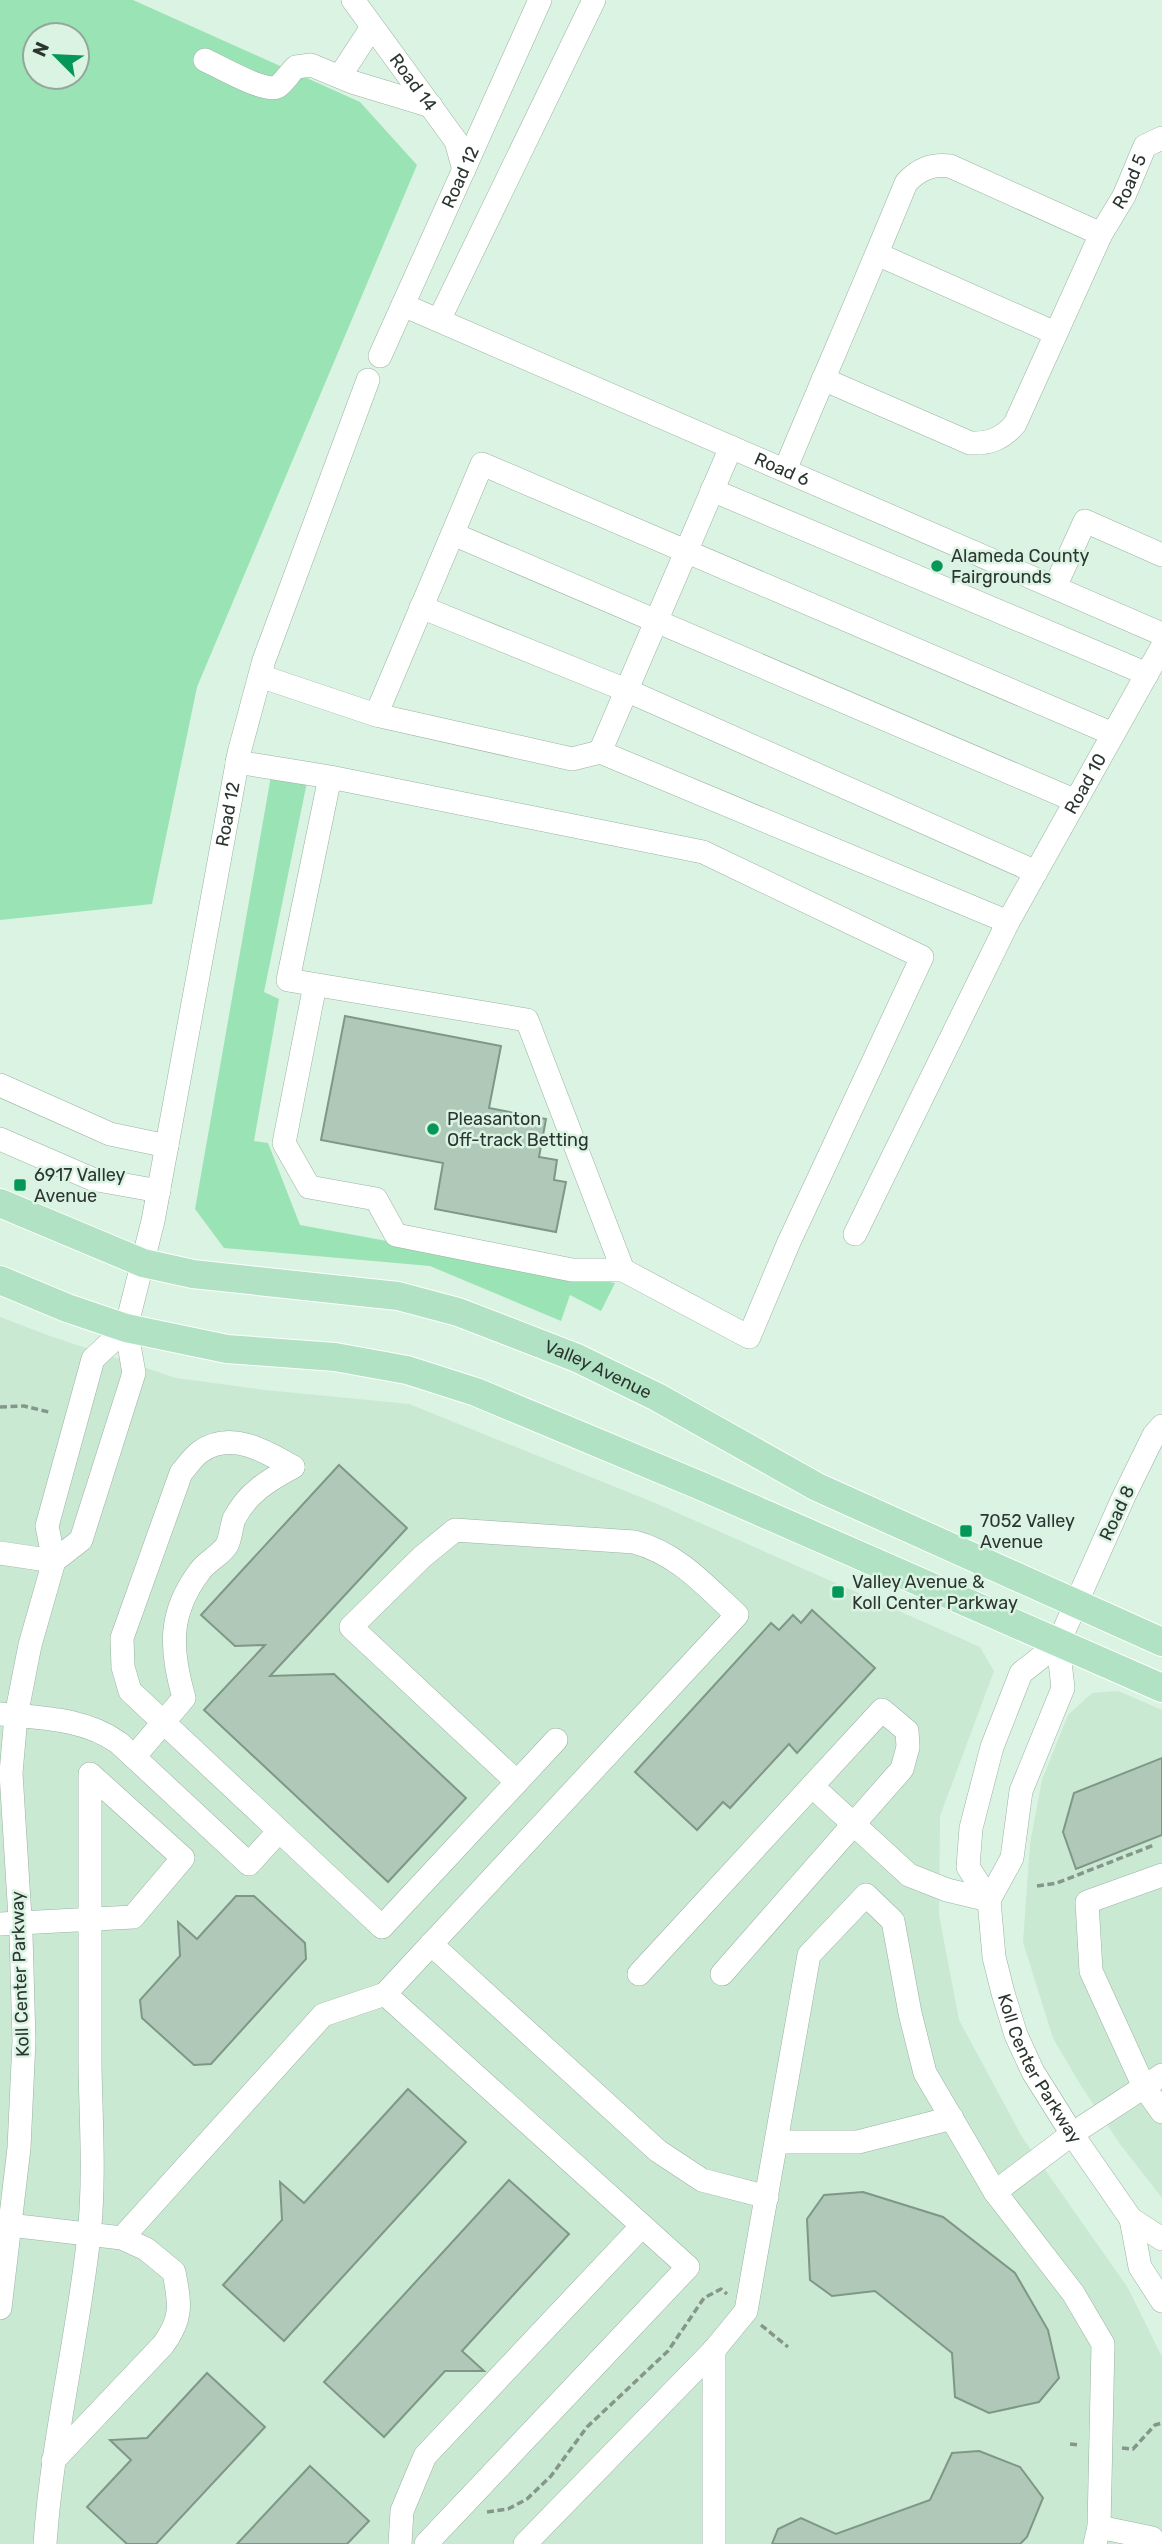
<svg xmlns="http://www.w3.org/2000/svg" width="1162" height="2544" font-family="Rubik,sans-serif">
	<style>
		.built { fill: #c9e9d3 }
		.green { fill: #9ae3b4; fill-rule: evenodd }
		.building { fill: #b0c8b8; stroke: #7f9787; stroke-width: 2 }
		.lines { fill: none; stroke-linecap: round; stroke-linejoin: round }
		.minor-casing { stroke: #9ab2a1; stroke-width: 24 }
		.major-casing { stroke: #fff; stroke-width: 30 }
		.path { stroke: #85978b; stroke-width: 3.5; stroke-dasharray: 7 3.5; stroke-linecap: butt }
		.minor { stroke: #fff; stroke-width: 23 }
		.major { stroke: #b0e2c3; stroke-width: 28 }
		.poi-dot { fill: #059758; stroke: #daf3e2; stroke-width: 2.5 }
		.labels { text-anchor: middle; stroke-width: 5; stroke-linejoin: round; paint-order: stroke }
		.street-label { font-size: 18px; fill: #2c3630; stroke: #daf3e2 }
		.poi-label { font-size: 18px; fill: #2c3630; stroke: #daf3e2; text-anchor: start }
	</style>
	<rect width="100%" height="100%" fill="#daf3e2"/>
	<path class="built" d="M0,1317l50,19 126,42 89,12 144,14 246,99 325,144 14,24 -54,145 -1,99 20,105 63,117 106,151 34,69v187h-1162z
		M1118,1691l44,19v488l-42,-54 -40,-60 -27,-46 -30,-96 7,-98 12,-64 26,-65 24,-22z"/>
	<path class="green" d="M0,0h133l227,102 57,63 -220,522 -45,217 -152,16zM35,35h42v42h-42z
		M271,776l36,6 -43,210 15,7 -25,142 14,2 32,82 315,58 -14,28 -31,-16 -9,26 -131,-55 -206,-18 -29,-39z"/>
	<path class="building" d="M345,1016l156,30 -12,62 57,11 -7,38 18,3 -3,20 12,2 -10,50 -121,-23 8,-46 -122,-23z
		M339,1465l68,63 -137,148 64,-2 132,124 -78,84 -184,-172 61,-65 -30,1 -34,-31z
		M812,1610l63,58 -78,85 -8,-9 -59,64 -7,-6 -26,28 -62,-58 136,-149 8,7 14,-15 8,8z
		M1162,1758v77l-86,34 -13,-37 11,-39z
		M236,1896h18l51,47 1,16 -95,105 -17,1 -52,-47 -2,-18 40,-44 -2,-34 19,17z
		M408,2089l58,53 -182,199 -61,-56 59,-65 -2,-38 24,21z
		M509,2180l60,54 -107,117 22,20h-39l-61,66 -60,-55z
		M863,2192l80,25 72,56 33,57 11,48 -20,24 -50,11 -34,-16 -3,-44 -77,-62 -43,5 -22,-16 -3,-61 17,-24z
		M207,2373l58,54 -109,117h-29l-40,-37 44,-47 -21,-20 37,-2z
		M979,2451l41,16 23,31 -16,39 -7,7h-248l6,-15 23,-11 35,16 94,-34 22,-47z
		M310,2466l59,55 -22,23h-110z"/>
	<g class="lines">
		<defs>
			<g id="minor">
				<path id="s1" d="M353,0l103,141 8,29"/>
				<path d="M205,60c13,6 60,33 72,27 7,-4 13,-15 19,-20l15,-2 41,17 79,24"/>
				<path d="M340,76l32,-49"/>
				<path id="s2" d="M1101,234l23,-38 21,-50 17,-8"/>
				<path d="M877,254l178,79"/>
				<path id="s3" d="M403,305l759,329"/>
				<path d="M439,320l155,-320"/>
				<path id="s4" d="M380,356l160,-356"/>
				<path d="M785,470c40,-96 82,-191 121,-287 13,-14 25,-19 44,-17l151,68 -86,190c-13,15 -26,20 -45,19l-147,-64"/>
				<path d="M712,490l435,184"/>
				<path d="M453,534l623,267"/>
				<path d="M1055,587l30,-66 77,34"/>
				<path d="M421,607l205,83 410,182"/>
				<path d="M260,676l116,39 196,44 28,-7 408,170"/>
				<path d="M376,715l106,-251 631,270"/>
				<path d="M600,752l131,-305"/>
				<path d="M237,762l93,15 373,75 219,105 -133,285 -40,95 -126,-67 -96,-250 -239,-40 42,-203"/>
				<path d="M315,985l-31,158 25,44 67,12 20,36 176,35h51"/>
				<path d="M0,1085l110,49 57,12"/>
				<path d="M0,1139l92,40 67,12"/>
				<path id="s5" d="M855,1234l153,-312 154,-275"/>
				<path id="s6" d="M1162,1426l-8,9 -30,61 -66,148 -37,29 -29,74 -21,81 -3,39 21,33 5,57 9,36 13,42 17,37 39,62 59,85 31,20"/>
				<path d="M293,1467c-27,-16 -63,-37 -93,-15 -7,5 -13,14 -19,21l-59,165 1,29 7,24 252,236 174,-187"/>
				<path d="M0,1553l54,8"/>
				<path id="s7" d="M54,1561l27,-21 53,-167 -8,-45 27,-107 86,-468 25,-93 104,-280"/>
				<path d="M0,1714c41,4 84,4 119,29l130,121 30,-33"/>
				<path d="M134,1757l50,-59c-14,-49 -16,-85 16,-127 7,-10 21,-16 27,-26 4,-8 4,-18 7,-26 13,-26 35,-39 59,-52"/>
				<path d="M812,1786l97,89 38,15 42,10"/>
				<path d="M1162,1875l-75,27 4,69 53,116 18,25"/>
				<path d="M989,1900l23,-42 9,-67 42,-103 -5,-44"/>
				<path d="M0,1924l133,-7 50,-59 -93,-84c0,97 0,195 0,292 1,56 5,113 -1,169 -11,103 -37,205 -44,309"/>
				<path d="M431,1944l227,207 44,29 65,17"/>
				<path d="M639,1974l243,-264 25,21 1,16 -6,22 -180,205"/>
				<path d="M385,1994l303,273 -262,277"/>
				<path d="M777,2142h81l94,-24"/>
				<path d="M995,2192l77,-58 90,-59"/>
				<path d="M1131,2219l9,48 22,34"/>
				<path d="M0,2224l122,14 24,11 28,23c6,32 9,46 -11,73l-110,116"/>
				<path d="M122,2238l201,-223 62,-21 352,-379c-31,-29 -60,-62 -103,-73l-179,-12 -33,27 -71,70 166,155"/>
				<path d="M0,2308l19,-160 5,-107 -3,-107 -10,-161 5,-57 14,-71 24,-84 -7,-35 46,-167 33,-31"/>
				<path d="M1099,2527l53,11 -1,6"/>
				<path d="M400,2544l2,-33 23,-55 217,-230"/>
				<path d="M525,2544l189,-194 32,-39 63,-356 57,-60 27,26 17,92 15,60 70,119 78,101 30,51 -4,183 -4,17"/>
				<path d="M714,2544v-194"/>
			</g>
			<g id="major">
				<path id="s8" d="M0,1203l143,60 50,11 205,22 60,16 119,46 80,39 160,90 345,155"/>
				<path d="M0,1280l67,28 59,20 101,21 108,8 72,13 69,22 225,94 461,202"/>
			</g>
		</defs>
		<use href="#minor" class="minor-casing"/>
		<use href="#major" class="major-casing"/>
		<path class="path" d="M0,1407l24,-1 25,6
			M1037,1886l20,-3 97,-38
			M761,2325l27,22
			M1070,2444l10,1
			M1122,2448l11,1 22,-24 7,-2
			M487,2512l21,-3 19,-10 24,-23 36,-49 81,-76 36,-53 17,-9 6,5"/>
		<use href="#minor" class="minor"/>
		<use href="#major" class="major"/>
	</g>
	<g class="poi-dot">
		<circle cx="937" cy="566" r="7"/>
		<circle cx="433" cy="1129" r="7"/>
		<rect x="13" y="1178" width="14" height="14" rx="3.5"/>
		<rect x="959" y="1524" width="14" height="14" rx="3.5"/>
		<rect x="831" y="1585" width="14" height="14" rx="3.5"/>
	</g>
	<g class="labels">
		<g class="street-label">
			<text dy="6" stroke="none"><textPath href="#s1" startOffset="102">Road 14</textPath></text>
			<text dy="6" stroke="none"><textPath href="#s4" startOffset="196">Road 12</textPath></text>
			<text dy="6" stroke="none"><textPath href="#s2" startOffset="60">Road 5</textPath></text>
			<text dy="6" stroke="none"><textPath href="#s3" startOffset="413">Road 6</textPath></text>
			<text dy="6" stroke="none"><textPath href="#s5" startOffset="506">Road 10</textPath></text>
			<text dy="6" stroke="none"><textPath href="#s7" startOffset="779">Road 12</textPath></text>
			<text dy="6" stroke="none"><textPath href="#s8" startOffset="626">Valley Avenue</textPath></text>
			<text transform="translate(1117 1513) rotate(-65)" y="6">Road 8</text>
			<text transform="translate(20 1974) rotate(-92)" y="6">Koll Center Parkway</text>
			<text dy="6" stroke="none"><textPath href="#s6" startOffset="709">Koll Center Parkway</textPath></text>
		</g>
		<g class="poi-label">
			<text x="951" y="562">Alameda County<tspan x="951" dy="21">Fairgrounds</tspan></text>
			<text x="447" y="1125">Pleasanton<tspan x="447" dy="21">Off-track Betting</tspan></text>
			<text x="34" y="1181">6917 Valley<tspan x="34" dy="21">Avenue</tspan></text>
			<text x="980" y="1527">7052 Valley<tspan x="980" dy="21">Avenue</tspan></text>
			<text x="852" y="1588">Valley Avenue &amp;<tspan x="852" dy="21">Koll Center Parkway</tspan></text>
		</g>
	</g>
	<g transform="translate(56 56) rotate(294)"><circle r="33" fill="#daf3e2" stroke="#94a79b" stroke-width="2"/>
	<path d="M0-5L12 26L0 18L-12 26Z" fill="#059758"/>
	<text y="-10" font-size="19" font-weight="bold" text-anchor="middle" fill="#2c3630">N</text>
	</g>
</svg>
